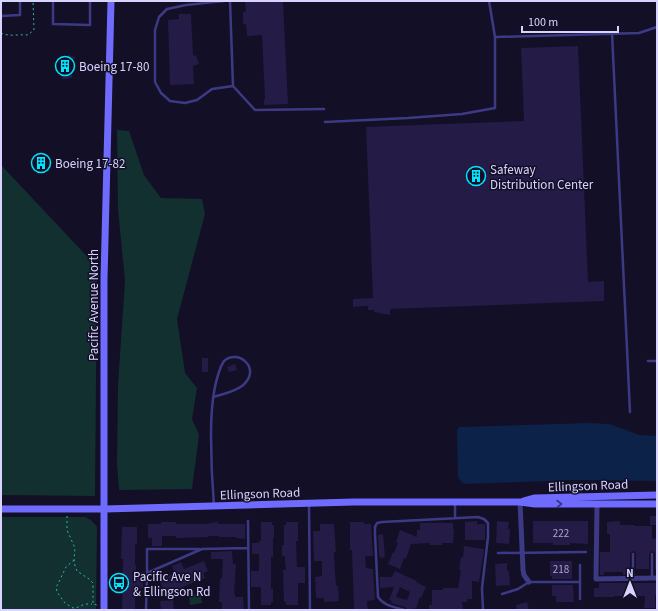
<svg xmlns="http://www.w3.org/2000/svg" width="658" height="611" font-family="'Source Sans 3',sans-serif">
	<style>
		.green { fill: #12302f }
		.water { fill: #0c2248 }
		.building { fill: #241b47; fill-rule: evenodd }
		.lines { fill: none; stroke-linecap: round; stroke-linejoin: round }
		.path { stroke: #2fb8b0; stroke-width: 1; stroke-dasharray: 2 3; stroke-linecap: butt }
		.lane { stroke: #3d3a85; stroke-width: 2.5 }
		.street { stroke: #3d3a85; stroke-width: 5 }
		.secondary { stroke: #6f6bff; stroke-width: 7 }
		.oneway { stroke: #38347d }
		.labels { text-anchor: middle; stroke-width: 3; stroke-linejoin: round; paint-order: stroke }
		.number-label { font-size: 11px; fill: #aca6d1 }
		.poi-label { font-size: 13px; fill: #d9d4ff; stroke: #130f26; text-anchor: start }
		.street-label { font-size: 13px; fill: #d9d4ff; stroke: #130f26 }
	</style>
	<rect width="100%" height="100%" fill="#130f26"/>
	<path class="green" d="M117,130l12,1 15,44 17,23 41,1 3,15 -28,105 8,54 12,15 -5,31 7,16 -7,54 -73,1 -2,-27 1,-78 7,-104 -7,-72z
		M1,165l96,102 -2,229 -94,-1z
		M1,517h84l6,3 6,7 -1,83h-95z
		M201,594l1,9 -12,2 -1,-10z"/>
	<path class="water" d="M589,423l20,1 31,11 17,1v45l-81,-1 -112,4 -6,-6 -1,-47 2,-4z"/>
	<path class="building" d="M245,1h38l5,103 -24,1v-6h1l-3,-64 -15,1 -1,-12h-3v-12h3z
		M179,14h12l2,42 3,-1 3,9 -6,2 1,18 -24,1 -2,-65 11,-1z
		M578,46l10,236 16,-1v20l-214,8v6l-16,-3v-2h-6v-4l-15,1v-8l20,-1 -7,-171 158,-6 -3,-73z
		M68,55l7,2 -3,13v8h-4v1h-6l-1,-9 -4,-1 2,-7 6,2z
		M202,358h6v14h-6z
		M235,364l2,6 -8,2 -2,-5z
		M650,516h7v9h-7z
		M477,521v3h8v16h-20v-18z
		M497,521l12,1 -1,7h2l-1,15 -13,-1z
		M533,521h55v23l-18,-1v2h-17v-2h-20z
		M620,521v4h14v1h18v13l5,-1v31h-2v-16l-3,-2 -3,3v15h-13v-15l-1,-2 -2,-1 -3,3v15h-2v5l-5,1v-3h-19v3h-4v-23h10v-18h-3v-12z
		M161,522h15v2h33v-1l9,-1v2h27v15l-9,-1v-1h-17v-1h-11v1l-32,1v-2h-14v10h-10v-8h-4v-14h13z
		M261,522h11v3h2v13h-1v19h-2v32h2v13h-2v3h-10v-18h-10v-16h8v-17h-7v-11h7v-2h2z
		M286,522h12v19h-2l1,26h8v16h-7v22h-12v-3h-2l-1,-32h3l-1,-10v-4h-3v-11h2v-20h2z
		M350,522h14v2h7l2,32h-8l1,12 7,1 2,31 -8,1 1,9h-14l-2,-60h-2z
		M420,523h33v7h1l-1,13h-11v2h-12v-2l-19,1 -5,15 -2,-1 -4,11 -12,-5 5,-12 1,1 4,-10 -2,-1 4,-12 17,7v-7h3z
		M320,524h14l2,28h-2l1,20 1,14h2l1,15 -15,1v-4h-8l-1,-21 7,-1v-15h-8l-1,-30h7z
		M122,527h15v17h-2v21h1v7h7v16l-8,-1v23h-13l1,-51h-2z
		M383,534l2,23 -5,1v-2h-1l-1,-21z
		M464,546l20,3 -5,33 -7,-1v18h-5v3h-5l1,7 -34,1v-5h3v-15h11v-2h15l3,-18h-2l2,-13 2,1z
		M232,551l1,13h3l-2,30h1v3h8l1,13 -22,-1v-7h-3l1,-24 2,1 1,-20h-12v-7z
		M204,561l4,10 -5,2 2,5 -40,16 -6,-15 15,-6 -2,-7 9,-4 3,7z
		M550,561h22v18h-20v-3h-2z
		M507,563v8h2l1,14 -14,1 -1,-22z
		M395,571l22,10 -1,1 10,5 -5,11 -1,-1 -4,12 -3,-1 -1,2h-5l-2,-3 -14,-4 1,-2 -3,-1 5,-13 -14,1v-11h12zM400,587l10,5 -3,8 -11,-3z
		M599,583h58v12h-2v13h-11l1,-12h-31v1h-20v-9h5z
		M552,585h21l1,17h-18v-6h-4z
		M173,600l1,10h-13l-1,-9z
		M527,602l2,8h-12l-1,-5z"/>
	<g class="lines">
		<path class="path" d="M1,33c8,4 18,1 27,2l6,-5 -1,-29
			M67,516v14l8,18 -1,12 1,6 2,5 12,8 4,4v21l4,1
			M74,560l-8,7 -8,17 -2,3 1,5 8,11 8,5h3l9,-4h7"/>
		<path class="lane" d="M53,1v23l37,1v-24
			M224,1l-38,4 -19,4 -8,8 -4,13v52l6,11 9,8 15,2 12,-3 15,-11 21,-3
			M230,1l3,85 22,24 69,-1
			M489,1l6,36 144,-4 18,-6
			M1,16l19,-1v-14
			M612,33l18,379
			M325,122l83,-4 54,-4 33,-6v-71
			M648,361h9
			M213,397c10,-3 21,-5 29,-11 21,-17 -4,-38 -18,-25 -2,3 -4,7 -5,11 -7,20 -8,42 -8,63 0,24 1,47 3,71
			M455,503v15
			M309,504l1,106
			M248,521l1,89
			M498,553l88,-1
			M633,554v23
			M147,573v-24h52
			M652,577v-23
			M502,594l16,-5 11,-7h51
			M580,599v-34
			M146,610l1,-37 55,-24 46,-1
			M404,610c-10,-3 -20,-4 -26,-13l-3,-63v-7l2,-4 5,-1 96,-5 6,2 4,4v14l-6,51 1,22"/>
		<path class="street" d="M520,502l3,68 1,5 5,7
			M597,504l-1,75 61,-1"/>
		<path class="secondary" d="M524,501l11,-3 122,-3
			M1,509h104l249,-7h166l15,2h122
			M104,610v-331l7,-278"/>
	</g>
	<defs><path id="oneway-chevron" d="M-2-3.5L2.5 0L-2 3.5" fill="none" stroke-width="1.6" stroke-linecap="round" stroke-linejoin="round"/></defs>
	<use class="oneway" href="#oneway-chevron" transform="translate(559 504)"/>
	<defs>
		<symbol id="building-ring" viewBox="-11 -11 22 22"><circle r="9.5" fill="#130f26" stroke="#00e5ff" stroke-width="1.5"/><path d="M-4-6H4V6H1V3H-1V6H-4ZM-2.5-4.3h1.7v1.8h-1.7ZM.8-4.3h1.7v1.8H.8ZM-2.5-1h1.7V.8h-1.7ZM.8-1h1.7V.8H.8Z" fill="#00e5ff"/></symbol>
		<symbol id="bus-ring" viewBox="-11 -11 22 22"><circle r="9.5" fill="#130f26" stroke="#00e5ff" stroke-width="1.5"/><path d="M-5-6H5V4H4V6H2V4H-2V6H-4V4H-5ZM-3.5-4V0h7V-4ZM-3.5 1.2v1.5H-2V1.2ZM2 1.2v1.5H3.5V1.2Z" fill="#00e5ff"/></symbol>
	</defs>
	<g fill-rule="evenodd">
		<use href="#building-ring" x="54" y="55" width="22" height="22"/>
		<use href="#building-ring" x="30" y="152" width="22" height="22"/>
		<use href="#building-ring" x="465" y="165" width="22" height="22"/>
		<use href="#bus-ring" x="108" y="572" width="22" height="22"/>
	</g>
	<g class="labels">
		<g class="number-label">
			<text x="561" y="537">222</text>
			<text x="561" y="573">218</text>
		</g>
		<g class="poi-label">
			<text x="79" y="71">Boeing 17-80</text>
			<text x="55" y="168">Boeing 17-82</text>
			<text x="490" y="174">Safeway<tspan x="490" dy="15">Distribution Center</tspan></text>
			<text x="133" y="581">Pacific Ave N<tspan x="133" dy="15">&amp; Ellingson Rd</tspan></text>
		</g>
		<g class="street-label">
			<text transform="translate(93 305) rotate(-90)" y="5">Pacific Avenue North</text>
			<text transform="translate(588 485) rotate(-2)" y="5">Ellingson Road</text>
			<text transform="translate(260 493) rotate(-2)" y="5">Ellingson Road</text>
		</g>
	</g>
	<rect width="658" height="611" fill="none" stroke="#d9d4ff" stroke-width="4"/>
	<g transform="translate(630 583)" stroke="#130f26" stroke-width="3" paint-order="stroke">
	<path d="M0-3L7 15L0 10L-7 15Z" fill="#d9d4ff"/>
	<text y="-6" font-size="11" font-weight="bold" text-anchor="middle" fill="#d9d4ff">N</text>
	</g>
	<path d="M522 26v6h96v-6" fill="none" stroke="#d9d4ff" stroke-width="2"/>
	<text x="528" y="26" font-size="12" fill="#d9d4ff" stroke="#130f26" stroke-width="3" paint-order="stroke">100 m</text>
</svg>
